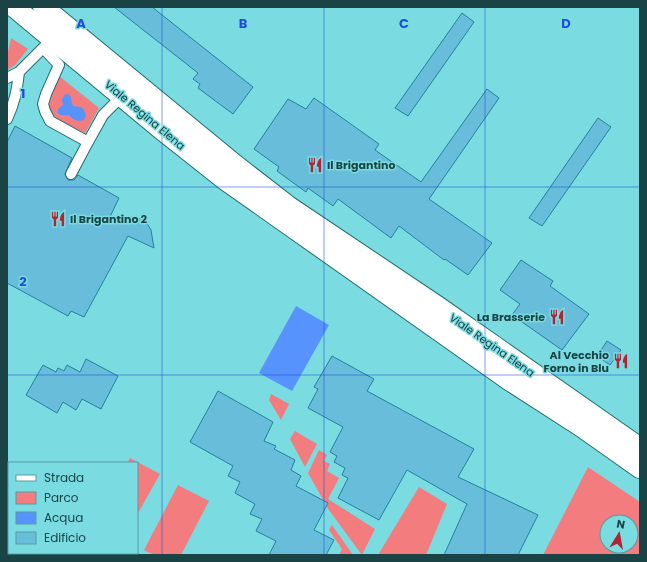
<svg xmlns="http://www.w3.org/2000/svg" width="647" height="562" font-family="Poppins,sans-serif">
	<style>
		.built { fill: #63cfd6 }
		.green { fill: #f37c7e; fill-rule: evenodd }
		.water { fill: #5693fd }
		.building { fill: #68beda; stroke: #24819b }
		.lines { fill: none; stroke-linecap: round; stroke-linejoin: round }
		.service-casing { stroke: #206e72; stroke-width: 12 }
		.minor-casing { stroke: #206e72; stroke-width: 22 }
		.service { stroke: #fff; stroke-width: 10 }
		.minor { stroke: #fff; stroke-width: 20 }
		.grid { fill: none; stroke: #1d4ed8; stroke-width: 1; stroke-opacity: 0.55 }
		.labels { text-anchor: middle; stroke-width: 3; stroke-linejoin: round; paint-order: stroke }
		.street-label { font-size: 11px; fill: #1a4346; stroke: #7adbe1 }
		.poi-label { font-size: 11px; font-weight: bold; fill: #1a4346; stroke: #7adbe1; text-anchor: start }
		.grid-label { font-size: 13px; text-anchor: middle; font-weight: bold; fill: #1d4ed8; stroke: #7adbe1; stroke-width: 3; stroke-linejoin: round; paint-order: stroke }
	</style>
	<rect width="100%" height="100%" fill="#7adbe1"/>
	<path class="built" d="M7,528l2,1v24h53l5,2h-60z"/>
	<path class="green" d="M11,38l17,11 -13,16 -8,5v-14z
		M59,76l40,32 -14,25c-12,-6 -37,-13 -37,-30 0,-9 7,-19 11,-27z
		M271,394l18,10 -8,16 -12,-20z
		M295,431l22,13 -12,23 -15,-28z
		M319,450l8,5 -3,6 6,3 -3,7 12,7 -11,21 47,30 -13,26 -33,-45 -21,-37z
		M130,458l30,16 -23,41v-52h-10z
		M588,467l52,35v53h-97zM607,522h24v24h-24z
		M178,485l31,16 -28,54h-27l-10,-5z
		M419,487l28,17 -21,51h-48z
		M332,525l21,30h-14l3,-6 -13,-19z"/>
	<path class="water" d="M68,94l3,3v3l2,6c9,2 10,-1 13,10l-2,4c-7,2 -11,0 -15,-5h-8l-3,-2v-4l5,-4 -1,-5 2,-5z
		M296,306l33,19 -37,66 -33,-18z"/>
	<path class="building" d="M114,7h38l101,80 -20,27 -35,-26 2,-4 -7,-5 5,-6z
		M462,13l12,9 -66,94 -13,-8z
		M487,89l12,9 -70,101 63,44 -24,32 -23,-16 -1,1 -45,-34 -8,12 -53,-39 -5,7 -25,-18 -2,4 -29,-21 2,-4 -25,-18 34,-50 18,10 8,-11 65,46 -4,6 46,32z
		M598,118l13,9 -69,99 -13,-8z
		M15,126l57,32 -7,16 3,6h6l4,-5 41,23 -10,21 29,-2v1l3,1 7,6 3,5 3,18 -26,-12 -44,81 -13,-6 -3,5 -61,-33v-141z
		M521,260l32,21 -3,5 39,28 -27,36 -50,-35 8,-11 -20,-14z
		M607,341l14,9 -11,15 -13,-9z
		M332,356l42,23 -7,12 107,58 -16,28 80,38 -20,40h-74l23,-51 -60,-34 -28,50 -41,-22 10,-20 -6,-3 3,-7 -11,-6 3,-6 -7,-4 13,-25 -35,-19 10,-19 -4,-2z
		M86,359l32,17 -17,33 -19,-10 -6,11 -13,-8 -6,11 -31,-18 17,-30 13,7 2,-4 6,3 3,-6 13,7z
		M218,391l55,31 -9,19 12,5 -2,3 21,11 -4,10 10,6 -5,10 32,17 -14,27 20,10 -8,15h-57l7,-14 -20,-10 6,-12 -12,-5 5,-10 -20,-11 5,-11 -12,-6 5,-10 -43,-24z"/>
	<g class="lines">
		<defs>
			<path id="service" d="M43,48l16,17 -13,29 -3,10 2,7 5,10 38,21 -17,32
				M7,78l12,-6 28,-28
				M7,119c8,-17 10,-29 12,-47
				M88,142l15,-27 19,-19"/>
			<path id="minor" d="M14,7l147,122 63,50 285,201 73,47 58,41
				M43,7l191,157 54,42 149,100 203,142"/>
		</defs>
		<use href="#service" class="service-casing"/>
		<use href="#minor" class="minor-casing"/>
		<use href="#service" class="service"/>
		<use href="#minor" class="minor"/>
	</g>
	<path class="grid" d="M162,7v548M324,7v548M485,7v548M7,187h633M7,375h633"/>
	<defs>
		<symbol id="restaurant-bare" viewBox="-9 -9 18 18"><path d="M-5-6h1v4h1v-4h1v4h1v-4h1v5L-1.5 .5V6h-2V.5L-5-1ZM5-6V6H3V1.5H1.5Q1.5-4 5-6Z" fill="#b42234" stroke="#7adbe1" stroke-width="2.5" paint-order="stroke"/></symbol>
	</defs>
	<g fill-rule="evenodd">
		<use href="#restaurant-bare" x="304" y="154" width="22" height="22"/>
		<use href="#restaurant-bare" x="47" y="208" width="22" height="22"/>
		<use href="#restaurant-bare" x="546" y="306" width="22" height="22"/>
		<use href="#restaurant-bare" x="610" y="350" width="22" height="22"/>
	</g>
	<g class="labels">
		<g class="street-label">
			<text transform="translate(145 115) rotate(40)" y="4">Viale Regina Elena</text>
			<text transform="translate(492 345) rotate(35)" y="4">Viale Regina Elena</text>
		</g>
		<g class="poi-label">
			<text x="327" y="169">Il Brigantino</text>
			<text x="70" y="223">Il Brigantino 2</text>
			<text x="545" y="321" text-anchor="end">La Brasserie</text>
			<text x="609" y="359" text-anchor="end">Al Vecchio<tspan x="609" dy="13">Forno in Blu</tspan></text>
		</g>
	</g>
	<g class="grid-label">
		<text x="81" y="28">A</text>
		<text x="243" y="28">B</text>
		<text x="404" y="28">C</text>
		<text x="566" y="28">D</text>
		<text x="23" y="98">1</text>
		<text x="23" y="286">2</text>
	</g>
	<rect width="647" height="562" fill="none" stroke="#1a4346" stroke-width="16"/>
	<rect x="8" y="462" width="130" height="92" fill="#7adbe1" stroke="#549ea3"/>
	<rect x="16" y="475" width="20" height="6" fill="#ffffff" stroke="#549ea3"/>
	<text x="44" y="482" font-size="12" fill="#1a4346">Strada</text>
	<rect x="16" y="492" width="20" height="12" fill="#f37c7e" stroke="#549ea3"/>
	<text x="44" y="502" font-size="12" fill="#1a4346">Parco</text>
	<rect x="16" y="512" width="20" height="12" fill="#5693fd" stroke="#549ea3"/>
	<text x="44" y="522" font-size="12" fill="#1a4346">Acqua</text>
	<rect x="16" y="532" width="20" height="12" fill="#68beda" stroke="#549ea3"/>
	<text x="44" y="542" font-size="12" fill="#1a4346">Edificio</text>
	<g transform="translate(619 534) rotate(11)"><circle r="19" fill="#7adbe1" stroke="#549ea3"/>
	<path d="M0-3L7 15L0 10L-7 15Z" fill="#b42234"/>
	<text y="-6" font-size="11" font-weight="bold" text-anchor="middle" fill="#1a4346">N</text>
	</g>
</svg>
